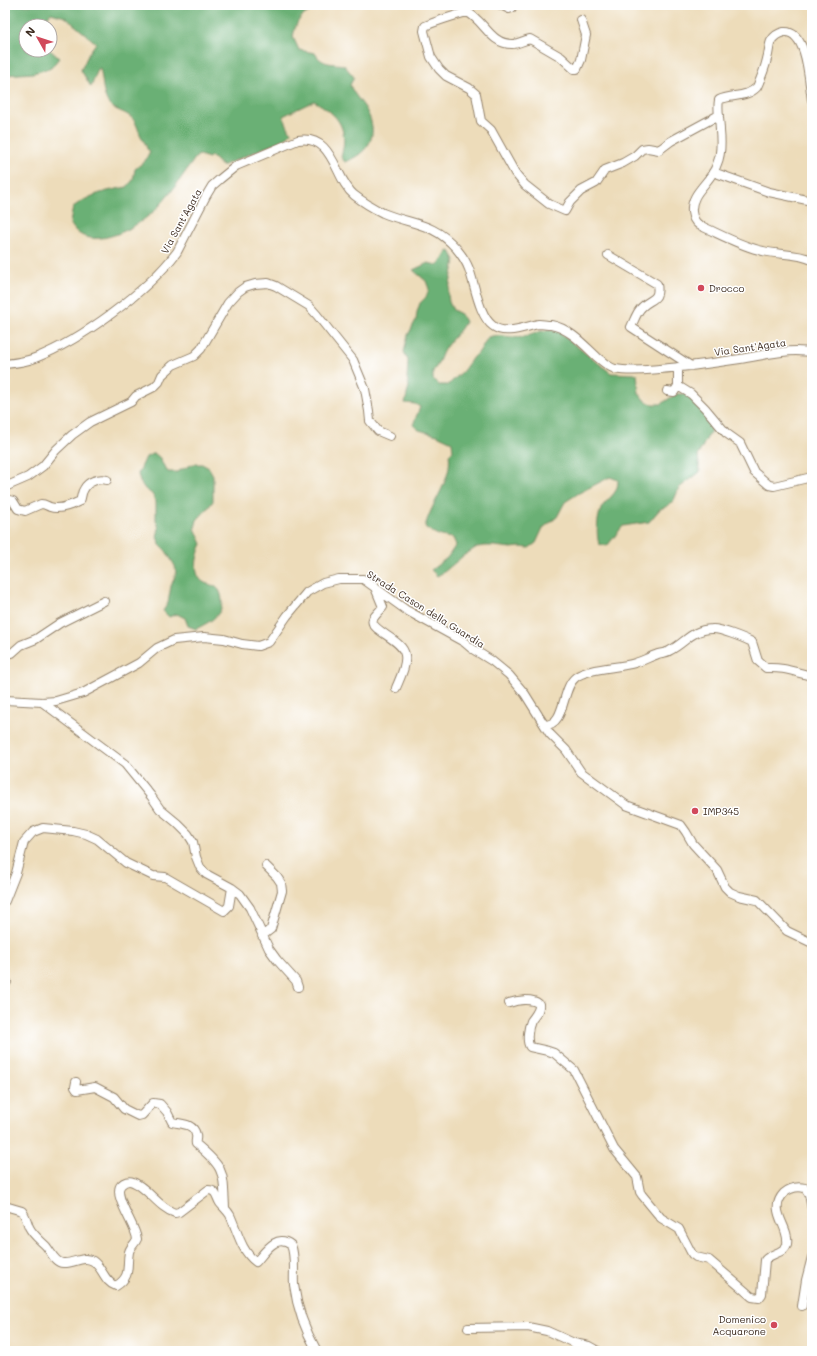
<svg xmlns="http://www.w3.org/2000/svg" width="817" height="1356" font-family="Mali,sans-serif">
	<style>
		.forest { fill: #6bb075; stroke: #536d4a }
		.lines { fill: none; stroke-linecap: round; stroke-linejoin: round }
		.minor-casing { stroke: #94836c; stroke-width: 10 }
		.minor { stroke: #fff; stroke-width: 8 }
		.poi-dot { fill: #d1495b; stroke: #fff; stroke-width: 1.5 }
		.labels { text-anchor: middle; stroke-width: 3; stroke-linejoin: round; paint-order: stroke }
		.street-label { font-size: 10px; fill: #3b2a1e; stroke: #fff }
		.poi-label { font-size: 10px; fill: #3b2a1e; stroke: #fff; text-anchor: start }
	</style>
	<rect width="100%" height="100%" fill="#fff"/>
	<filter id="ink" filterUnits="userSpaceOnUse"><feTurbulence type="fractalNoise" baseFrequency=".025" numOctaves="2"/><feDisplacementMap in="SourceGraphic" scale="8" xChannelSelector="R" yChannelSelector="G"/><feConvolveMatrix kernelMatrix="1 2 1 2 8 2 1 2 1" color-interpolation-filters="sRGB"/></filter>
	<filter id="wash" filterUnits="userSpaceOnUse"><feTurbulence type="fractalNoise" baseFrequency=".012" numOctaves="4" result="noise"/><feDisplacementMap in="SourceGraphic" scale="16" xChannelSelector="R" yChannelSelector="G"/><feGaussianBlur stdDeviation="0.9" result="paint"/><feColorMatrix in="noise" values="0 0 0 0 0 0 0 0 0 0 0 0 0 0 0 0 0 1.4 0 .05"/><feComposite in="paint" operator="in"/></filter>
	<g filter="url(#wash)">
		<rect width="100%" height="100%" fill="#eddcba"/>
		<path class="forest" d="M5,5h317c-18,10 -25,10 -29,32l6,13 16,3c7,12 16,10 29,12l10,12 -4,8c4,10 10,15 15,23 15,25 6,44 -20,54l-4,-5c8,-28 -2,-42 -27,-56l-31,15 8,17 -6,6 -63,27 -11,-10 -2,2 -10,-3 -3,2c-12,16 -22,33 -35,47 -16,19 -60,46 -83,29 -3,-2 -6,-7 -8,-10l3,-16c18,-13 32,-16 54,-20l6,-7 2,-11 10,-8 5,-10 -3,-2c-1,-5 -3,-7 -5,-11 -5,-9 -5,-18 -14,-23 -6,-4 -14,-5 -19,-11 -7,-9 -6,-25 -9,-36l-2,1 -7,18 -10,-17 8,-17 7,-10 -31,-26 -14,-4 -11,13h-14v24h24l9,8 -8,10 -18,5 -28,2z
			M450,251l5,9 -7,34 1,8 4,8 8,4 4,8c-5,10 -13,16 -20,26 -5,8 -5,15 -12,23v8l6,6h9l15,-14 10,-14 6,-5 9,-15c14,-4 22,2 35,0 13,-3 19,-9 34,-6l54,42 26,1 2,19 5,7 8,4h9l15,-10h9l14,9 11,13 2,9 -2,7 -12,23 2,17 -21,16 -5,12 -6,6 -8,3 -11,13 -26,4 -16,20 -8,-2c-3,-9 -2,-26 2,-35 6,-12 17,-13 17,-29l-8,-3 -31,16 -14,9 -8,15 -14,11 -7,15 -7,5 -9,-1 -9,1 -17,-2h-9l-8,1 -14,9 -19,16 -7,4 -6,-6 16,-12 9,-13 -3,-7c-12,-1 -19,-4 -28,-11 6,-25 28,-47 24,-73l4,-3 -1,-9 -15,-7 -18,-5 -6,-5 7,-18 -5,-3 -10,-1 4,-17 -2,-8 1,-18 -4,-8 2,-9 2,-8 8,-15 1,-8 3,-9 6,-6 3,-8 -3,-8 -13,-11 15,-7 9,2 6,-6 4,-7z
			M154,453l6,5 2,5 6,9h9l16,-8h9l7,4 4,7v26l-5,7 -11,12 -2,8 7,16c-5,10 -11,32 3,39 5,2 10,2 14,7 2,3 3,8 3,12 0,15 -15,21 -26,27l-8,-3 -3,-8 -8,-4 -8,3 -6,-6 5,-8 3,-17 5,-12 -1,-8 -9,-15 -6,-6 -3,-8 2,-9 -3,-8v-18l-4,-8 -7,-5 -5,-7 -2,-8 8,-17z"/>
	</g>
	<g filter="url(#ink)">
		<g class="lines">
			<defs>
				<path id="minor" d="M501,5l8,4 3,-1 1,-3
					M581,20l5,15 -5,25 -4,9h-3l-13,-12 -31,-18c-6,1 -12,5 -18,5 -22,0 -28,-24 -45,-32 -14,4 -28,8 -42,14l-1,5 7,26 8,12 7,7 23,12 7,6 5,27 10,9 24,43 10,12 24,19 16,7 5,-9 11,-11 15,-8 9,-13 18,-7 12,-7 7,-7 6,-1 11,2 12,-9 48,-26
					M812,100c-3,-16 -4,-70 -28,-68 -5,1 -10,4 -13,9 -2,4 -2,12 -4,18 -2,9 -6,19 -10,28 -10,11 -26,7 -38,13 -2,10 1,21 1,31 1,10 1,24 -3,33 -5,18 -27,28 -25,48 1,6 2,9 7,13 21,9 41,21 64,26 16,4 34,2 49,9
					M713,172l56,20 43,9
					M608,255l49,29c3,17 -6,14 -15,23 -5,4 -8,14 -11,20l60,39
					M5,364c10,-1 20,-2 30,-6 46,-18 112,-66 142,-106l29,-56 6,-10 8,-7 16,-13 62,-26c36,-6 36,38 56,55 9,7 19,13 29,18 29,12 50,9 73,35 5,6 10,13 13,21 6,16 10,47 24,57 12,10 33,0 46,-2 3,0 8,1 12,1 18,3 33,20 46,32 6,5 11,10 18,12 14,3 31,1 44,0 27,-2 55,-6 81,-10 19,-3 38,-8 56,-8 6,0 11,1 16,1
					M678,367v19l13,8 14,14 21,25 14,10 14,29 15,13 5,1 38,-9
					M667,391l7,1 4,-6
					M5,487l23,-10 15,-11 13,-16 16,-15 18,-13 41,-20 5,-6 18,-9 5,-5 3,-7 11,-10 21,-9 7,-7 27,-46 10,-11 7,-5 10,-3 13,-1 8,3 33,20 8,9 36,45 12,29 4,22 1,10 8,10 12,5
					M5,499l8,2 5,8 7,2 16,-7c4,0 6,2 9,3 9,3 22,-2 30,-6 2,-4 1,-8 4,-12 4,-8 15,-11 23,-9
					M376,590l7,17c-3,4 -8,8 -10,12 -5,11 30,20 32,36 2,10 -5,23 -9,33
					M5,655l7,-2 9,-8 15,-6 24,-16 44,-22
					M5,700l37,2 14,-1 27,-8 56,-30 18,-15 17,-8 30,-3 20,2 18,5 16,2 11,-4 18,-26 20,-24 16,-9 16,-4h24l43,31 58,32 7,6 21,13 17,14 16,19 25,40 16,16 15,22 45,33 55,20 5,7 7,12 24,26 8,17 5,5 9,4 18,4 30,31 25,12
					M42,702l83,62 26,32 9,13 17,14 11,11 5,8 3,15 4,10 6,7 26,14 8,6 10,14 19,41 8,11 19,21 2,6
					M545,725c21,0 16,-37 31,-48 11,-9 43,-9 59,-14 7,-2 15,-6 23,-9 3,-1 8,-1 11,-3 17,-8 21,-21 43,-22 7,-1 32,9 40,13l6,19 8,7c18,-1 28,4 46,8
					M5,901l11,-28 8,-31 9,-10 10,-4 30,3 13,3 11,5 29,24 27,13 12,1 59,34 5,-5 3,-18
					M262,936l9,-7 11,-38 -1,-8 -4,-6 -11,-11
					M5,977l2,5
					M509,1003c8,-3 23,-5 30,1 1,7 -4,11 -8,17 -3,7 -5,20 -1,26l18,4 6,2 20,17 40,79 23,28 3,15 2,3 19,23 18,11 13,25 4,3 13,3 43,37 7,1 3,-4 3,-34c6,-7 20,-7 22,-16 3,-18 -20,-33 -3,-51 6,-5 13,-7 21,-5l4,6 3,15
					M76,1082l-1,5 2,3 18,-3 19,10 10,12 14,7 4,-1 11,-12 7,1 7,8 5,10c8,2 22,1 24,13 1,3 -1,6 0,9 30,25 27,28 29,64
					M5,1206l17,5c4,5 5,11 7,16 4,8 11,13 17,19 5,6 9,17 17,17 11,1 20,-8 30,-2 10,7 11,21 23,25 16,-10 10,-19 13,-34 1,-5 6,-8 8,-13 -1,-13 -25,-44 -16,-54 3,-3 8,-5 12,-3 14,5 26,26 42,31l4,-1 29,-22c9,0 8,7 12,13 3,4 7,7 10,12 7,15 11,36 26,47 9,-10 20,-29 35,-17 5,12 2,27 3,40 3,23 12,47 23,66
					M802,1306l4,-26 6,-23
					M468,1328l60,-1 19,4 27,12 15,3 9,5"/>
			</defs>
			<use href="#minor" class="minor-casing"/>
			<use href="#minor" class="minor"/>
		</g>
	</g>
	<g class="poi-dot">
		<circle cx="701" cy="288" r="4"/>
		<circle cx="695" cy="811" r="4"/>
		<circle cx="774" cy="1325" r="4"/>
	</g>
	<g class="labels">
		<g class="street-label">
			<text transform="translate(181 221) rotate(-61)" y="4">Via Sant'Agata</text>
			<text transform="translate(750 347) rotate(-8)" y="4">Via Sant'Agata</text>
			<text transform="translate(426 609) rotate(32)" y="4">Strada Cason della Guardia</text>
		</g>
		<g class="poi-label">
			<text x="709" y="292">Drocco</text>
			<text x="703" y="815">IMP345</text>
			<text x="766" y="1323" text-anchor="end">Domenico<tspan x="766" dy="12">Acquarone</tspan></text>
		</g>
	</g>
	<rect width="817" height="1356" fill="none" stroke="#fff" stroke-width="20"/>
	<g transform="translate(38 38) rotate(309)"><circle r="19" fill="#ffffff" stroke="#b1aaa5"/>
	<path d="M0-3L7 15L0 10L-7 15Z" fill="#d1495b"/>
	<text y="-6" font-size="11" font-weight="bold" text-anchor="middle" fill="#3b2a1e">N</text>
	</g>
</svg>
